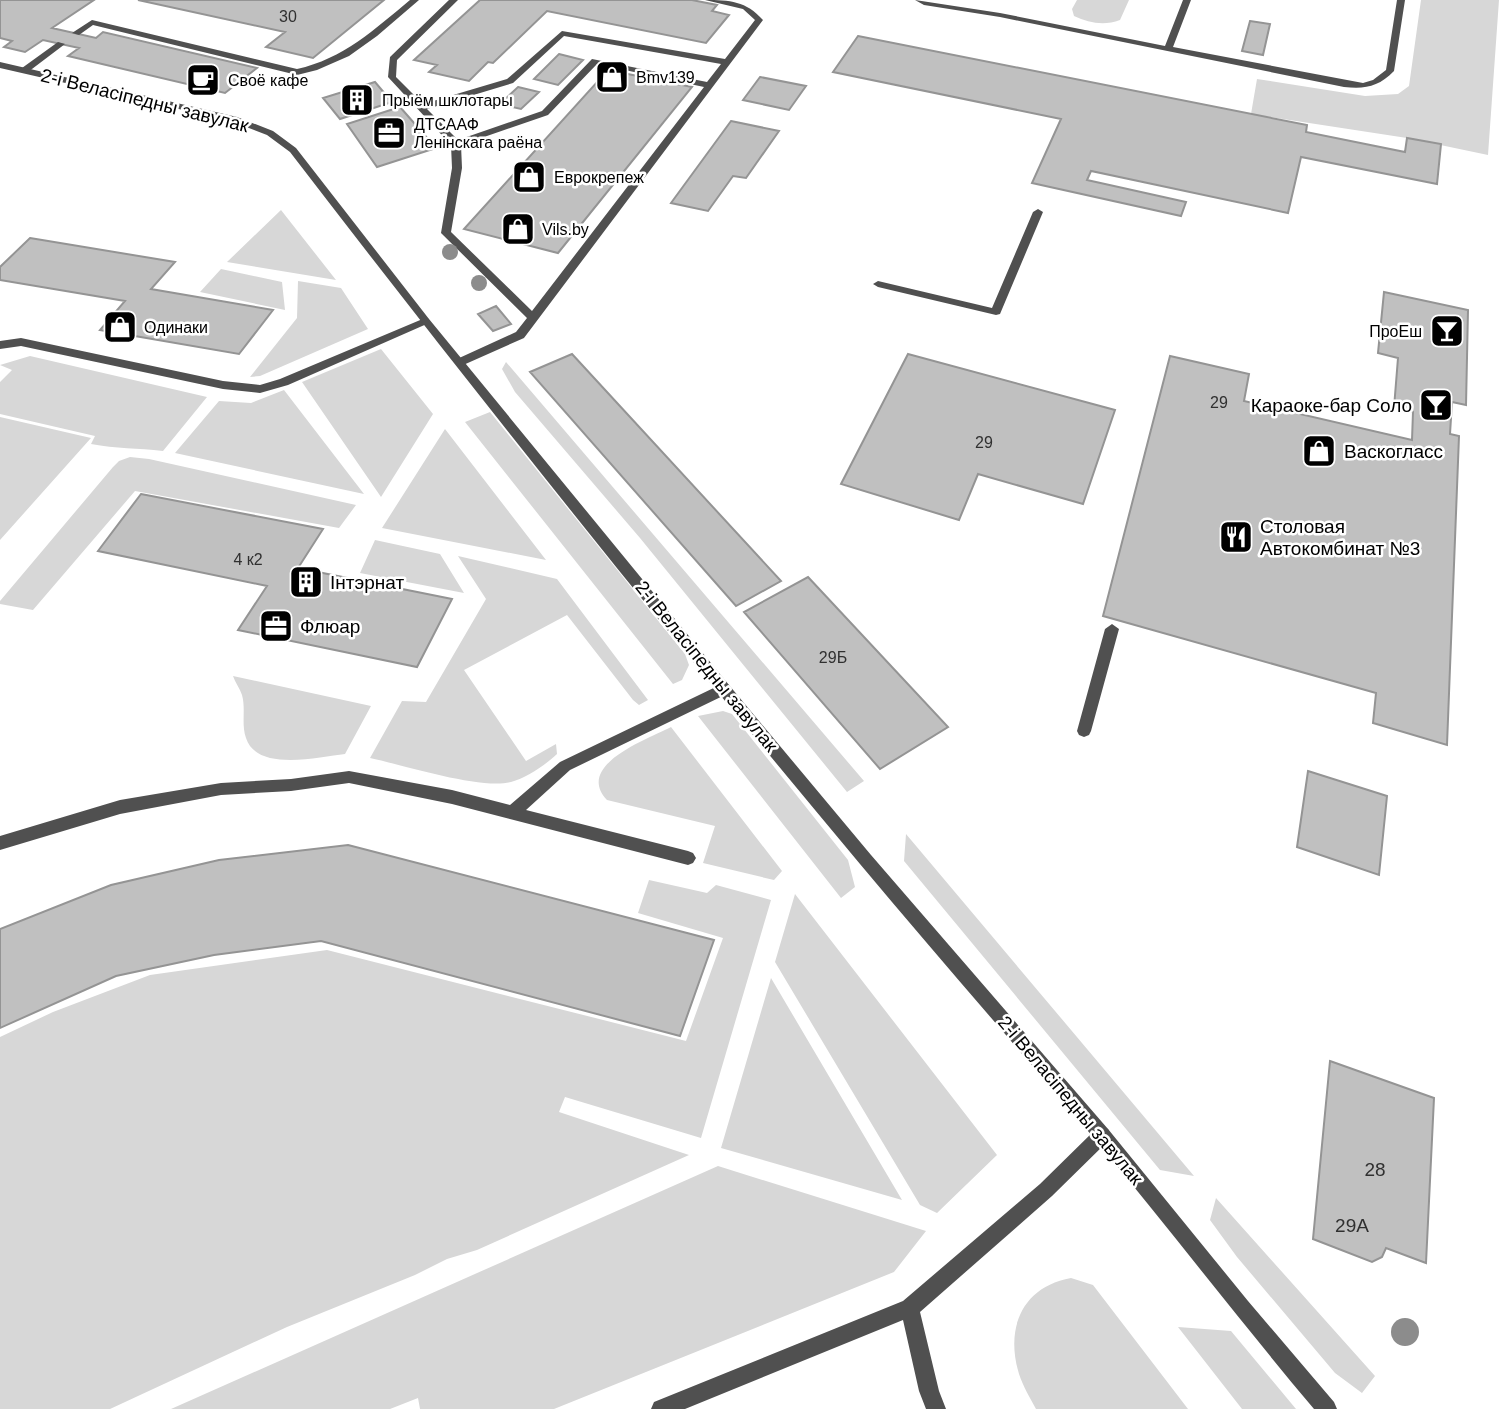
<svg xmlns="http://www.w3.org/2000/svg" width="1506" height="1409" font-family="Helvetica,sans-serif">
	<style>
		.green { fill: #d7d7d7 }
		.building { fill: #c0c0c0; stroke: #949494; stroke-width: 2 }
		.lines { fill: none; stroke-linecap: round; stroke-linejoin: round }
		.service { fill: #505050; fill-rule: evenodd }
		.minor { fill: #505050; fill-rule: evenodd }
		.tree { fill: #8c8c8c }
		.labels { text-anchor: middle; stroke-width: 5; stroke-linejoin: round; paint-order: stroke }
		.number-label { font-size: 16px; fill: #303030 }
		.far-poi-label { font-size: 16px; fill: #000; stroke: #fff; text-anchor: start }
		.street-label { font-size: 19px; fill: #000; stroke: #fff }
		.poi-label { font-size: 19px; fill: #000; stroke: #fff; text-anchor: start }
		.near-number-label { font-size: 19px; fill: #303030 }
	</style>
	<rect width="100%" height="100%" fill="#fff"/>
	<path class="green" d="M1077,0h52l-9,20c-16,6 -31,3 -46,-4l-2,-7z
		M1421,0h78l-11,155 -81,-17 -156,-24 6,-35 108,17 33,-2 11,-8z
		M281,210l55,70 -109,-18z
		M221,269l61,13 3,28 -85,-18z
		M298,281l43,7 27,41 -108,47 -10,1 47,-59z
		M381,349l52,65 -52,83 -79,-115z
		M30,356l177,41 -44,54c-25,-3 -47,-2 -72,-7l4,-8 -95,-22v-32l12,-12 -12,-5z
		M506,362l358,419 -17,11 -207,-254 -125,-146 -13,-23z
		M284,390l80,104 -189,-41 44,-52 32,2z
		M490,412l195,242 4,11 -7,15 -9,4 -208,-262z
		M0,417l91,21 -91,102z
		M445,429l101,131 -164,-32z
		M130,457l19,2 207,46 -17,23 -204,-37 -102,119 -33,-6v-3l113,-134 6,-6z
		M375,540l65,14 24,39 -104,-20z
		M458,556l99,23 91,121 -9,5 -6,-5 -66,-85 -103,55 62,91 30,-17 1,10c-12,11 -30,24 -46,28 -30,8 -108,-17 -141,-24l32,-57 24,1 60,-103z
		M233,676l138,30 -26,48c-27,3 -88,18 -99,-16 -5,-14 0,-29 -4,-43 -2,-6 -7,-13 -9,-19z
		M723,711l9,3 116,146 7,27 -14,11 -143,-182z
		M671,727l111,144 -8,9 -71,-17 12,-37 -108,-26c-33,-35 41,-61 64,-73z
		M906,834l288,342 -34,-6 -256,-309z
		M649,880l58,13 9,-8 55,15 -70,238 -136,-41 -6,15 130,43 -212,95 -30,9 -32,16 -128,52 -177,82h-110v-372l53,-25 97,-37 177,-25 359,91 37,-103 -85,-25z
		M795,894l202,261 -60,58 -17,-8 -145,-243z
		M771,978l131,222 -181,-52z
		M718,1166l208,65 -32,41 -340,137h-134l-2,-11 -28,11h-219z
		M1216,1198l159,178 -13,17 -27,-20 -98,-116 -27,-37z
		M1071,1278l22,7 95,124h-152c-6,-11 -13,-23 -17,-35 -14,-46 3,-87 52,-96z
		M1178,1327l53,4 65,78h-54z"/>
	<path class="building" d="M0,0h94l-42,28 44,10 7,-6 154,36 -32,25 -157,-37 11,-8 -36,-8 -18,12 -21,-5 8,-6 -12,-3z
		M138,0h246l-71,58 -47,-11 19,-15z
		M480,0h212l25,5 -5,6 17,4 -23,28 -159,-32 -54,52 -5,-1 -19,19 -40,-9 8,-7 -23,-5z
		M1250,21l20,3 -7,31 -21,-4z
		M858,36l449,89 -1,7 99,20 2,-14 34,6 -4,40 -136,-27 -13,56 -197,-42 -4,9 99,22 -5,14 -149,-33 29,-64 -228,-47z
		M559,54l24,6 -25,25 -24,-6z
		M608,70l84,17 -134,166 -94,-24z
		M760,77l46,9 -17,24 -46,-10z
		M375,82l17,20 -52,17 -17,-21z
		M518,87l21,5 -18,17 -21,-5z
		M400,107l36,41 -59,19 -30,-43z
		M731,121l48,10 -33,47 -13,-2 -25,35 -37,-8z
		M30,238l145,24 -24,27 122,21 -34,44 -139,-24 25,-29 -125,-21v-13z
		M1384,292l84,18 -2,95 -14,-3 -2,32 9,2 -12,309 -74,-22 3,-30 -273,-77 67,-260 79,18 -5,27 168,39 1,-28 -19,-4 4,-50 -20,-5z
		M496,306l15,18 -18,7 -15,-17z
		M572,354l209,227 -45,25 -206,-234z
		M908,354l207,56 -32,94 -105,-30 -19,46 -118,-36z
		M141,494l182,35 -25,39 154,31 -35,68 -179,-37 29,-44 -169,-35z
		M808,577l140,150 -68,42 -136,-157z
		M1308,771l79,25 -8,79 -82,-28z
		M348,845l366,95 -34,96 -359,-95 -107,14 -98,21 -116,52v-99l111,-44 108,-25z
		M1330,1061l104,37 -8,165 -40,-15 -4,9 -10,5 -59,-23z"/>
	<g class="lines">
		<path class="service" d="M410,0h9l-42,36 -28,20 -32,14 -20,5 -204,-50 -14,10 -7,-2 20,-13 205,49c46,-10 78,-40 113,-69z
			M449,0h9l-61,60 -1,17 27,27 84,-25 55,-48 163,28 30,-39 -12,-11 -38,-9c25,0 41,1 58,20l-239,318 -63,28 -6,-4 2,-3 59,-27 11,-14 -86,-85 11,-65 -1,-23 -63,-68 2,-20zM564,36l157,28 -14,18 -115,-23 -50,52 -84,29 -31,-31 86,-26zM597,64l107,23 -172,224 -81,-79 11,-64 -1,-23 87,-30z
			M915,0l85,13 165,33 18,-46h8l-18,47 190,36 10,-3 13,-10 11,-70h8l-11,71c-16,16 -28,18 -50,16l-344,-70 -76,-12z
			M58,42l7,2 -37,28h-6v-4z
			M1038,209l5,3 -43,102 -4,1 -118,-28 -5,-3 5,-3 114,27 41,-96z
			M425,318l4,1v4l-141,62 -28,8 -37,-4 -202,-43 -21,3v-8l21,-3 202,43 37,4 20,-6z
			M1112,624l7,5 -28,102 -2,4 -5,2 -5,-2 -2,-4 28,-102z
			M724,683l5,2 2,4 -2,4 -159,77 -44,40 162,41 5,2 3,5 -3,5 -5,2 -236,-61 -103,-21 -58,8 -70,4 -101,19 -120,36v-14l120,-36 101,-17 70,-4 58,-8 103,19 58,15 50,-43z
			M1102,1126l6,3 3,6 -3,6 -56,55 -132,116 19,79 7,18h-20l-7,-18 -16,-71 -218,89h-34l3,-7 249,-101 137,-117 56,-55z"/>
		<path class="minor" d="M0,62l237,55 36,14 23,17 133,171 300,366 142,170 237,274 140,172 86,101 3,7h-23c-75,-89 -146,-182 -221,-272 -77,-91 -156,-181 -233,-273 -195,-233 -385,-471 -570,-712l-23,-17 -36,-14 -231,-53z"/>
	</g>
	<g class="tree">
		<circle cx="450" cy="252" r="8"/>
		<circle cx="479" cy="283" r="8"/>
		<circle cx="1405" cy="1332" r="14"/>
	</g>
	<defs>
		<symbol id="shop-square" viewBox="-11 -11 22 22"><rect x="-9" y="-9" width="18" height="18" rx="4" fill="#000" stroke="#fff"/><path d="M-5-2.5h2.3a2.7 3.5 0 0 1 5.4 0H5L5.5 6h-11ZM-1.5-2.5h3a1.5 2.3 0 0 0-3 0Z" fill="#fff"/></symbol>
		<symbol id="cafe-square" viewBox="-11 -11 22 22"><rect x="-9" y="-9" width="18" height="18" rx="4" fill="#000" stroke="#fff"/><path d="M-5.5-4.5H6V0H3Q3 3.5 0 3.5H-2.5Q-5.5 3.5-5.5 0ZM3-3.2v2h1.7v-2ZM-6 4.5H4V6H-6Z" fill="#fff"/></symbol>
		<symbol id="building-square" viewBox="-11 -11 22 22"><rect x="-9" y="-9" width="18" height="18" rx="4" fill="#000" stroke="#fff"/><path d="M-4-6H4V6H1V3H-1V6H-4ZM-2.5-4.3h1.7v1.8h-1.7ZM.8-4.3h1.7v1.8H.8ZM-2.5-1h1.7V.8h-1.7ZM.8-1h1.7V.8H.8Z" fill="#fff"/></symbol>
		<symbol id="office-square" viewBox="-11 -11 22 22"><rect x="-9" y="-9" width="18" height="18" rx="4" fill="#000" stroke="#fff"/><path d="M-6-3h4V-5.5h4V-3h4V5H-6ZM-1-4.5V-3h2v-1.5ZM-6 0V1H6V0Z" fill="#fff"/></symbol>
		<symbol id="bar-square" viewBox="-11 -11 22 22"><rect x="-9" y="-9" width="18" height="18" rx="4" fill="#000" stroke="#fff"/><path d="M-6-5H6L.8 .8V4.5H3.5V6h-7V4.5H-.8V.8Z" fill="#fff"/></symbol>
		<symbol id="restaurant-square" viewBox="-11 -11 22 22"><rect x="-9" y="-9" width="18" height="18" rx="4" fill="#000" stroke="#fff"/><path d="M-5-6h1v4h1v-4h1v4h1v-4h1v5L-1.5 .5V6h-2V.5L-5-1ZM5-6V6H3V1.5H1.5Q1.5-4 5-6Z" fill="#fff"/></symbol>
	</defs>
	<g fill-rule="evenodd">
		<use href="#shop-square" x="593" y="58" width="38" height="38"/>
		<use href="#cafe-square" x="184" y="61" width="38" height="38"/>
		<use href="#building-square" x="338" y="81" width="38" height="38"/>
		<use href="#office-square" x="370" y="114" width="38" height="38"/>
		<use href="#shop-square" x="510" y="158" width="38" height="38"/>
		<use href="#shop-square" x="499" y="210" width="38" height="38"/>
		<use href="#shop-square" x="101" y="308" width="38" height="38"/>
		<use href="#bar-square" x="1428" y="312" width="38" height="38"/>
		<use href="#bar-square" x="1417" y="386" width="38" height="38"/>
		<use href="#shop-square" x="1300" y="432" width="38" height="38"/>
		<use href="#restaurant-square" x="1217" y="518" width="38" height="38"/>
		<use href="#building-square" x="287" y="563" width="38" height="38"/>
		<use href="#office-square" x="257" y="607" width="38" height="38"/>
	</g>
	<g class="labels">
		<g class="number-label">
			<text x="288" y="22">30</text>
			<text x="1219" y="408">29</text>
			<text x="984" y="448">29</text>
			<text x="248" y="565">4 к2</text>
			<text x="833" y="663">29Б</text>
		</g>
		<g class="far-poi-label">
			<text x="636" y="83">Bmv139</text>
			<text x="228" y="86">Своё кафе</text>
			<text x="382" y="106">Прыём шклотары</text>
			<text x="414" y="130">ДТСААФ<tspan x="414" dy="18">Ленінскага раёна</tspan></text>
			<text x="554" y="183">Еврокрепеж</text>
			<text x="542" y="235">Vils.by</text>
			<text x="144" y="333">Одинаки</text>
			<text x="1422" y="337" text-anchor="end">ПроЕш</text>
		</g>
		<g class="street-label">
			<text transform="translate(145 100) rotate(14)" y="7">2-і Веласіпедны завулак</text>
			<text transform="translate(707 666) rotate(51)" y="7">2-і Веласіпедны завулак</text>
			<text transform="translate(1071 1100) rotate(50)" y="7">2-і Веласіпедны завулак</text>
		</g>
		<g class="poi-label">
			<text x="1412" y="412" text-anchor="end">Караоке-бар Соло</text>
			<text x="1344" y="458">Васкогласс</text>
			<text x="1260" y="533">Столовая<tspan x="1260" dy="22">Автокомбинат №3</tspan></text>
			<text x="330" y="589">Інтэрнат</text>
			<text x="300" y="633">Флюар</text>
		</g>
		<g class="near-number-label">
			<text x="1375" y="1176">28</text>
			<text x="1352" y="1232">29А</text>
		</g>
	</g>
</svg>
